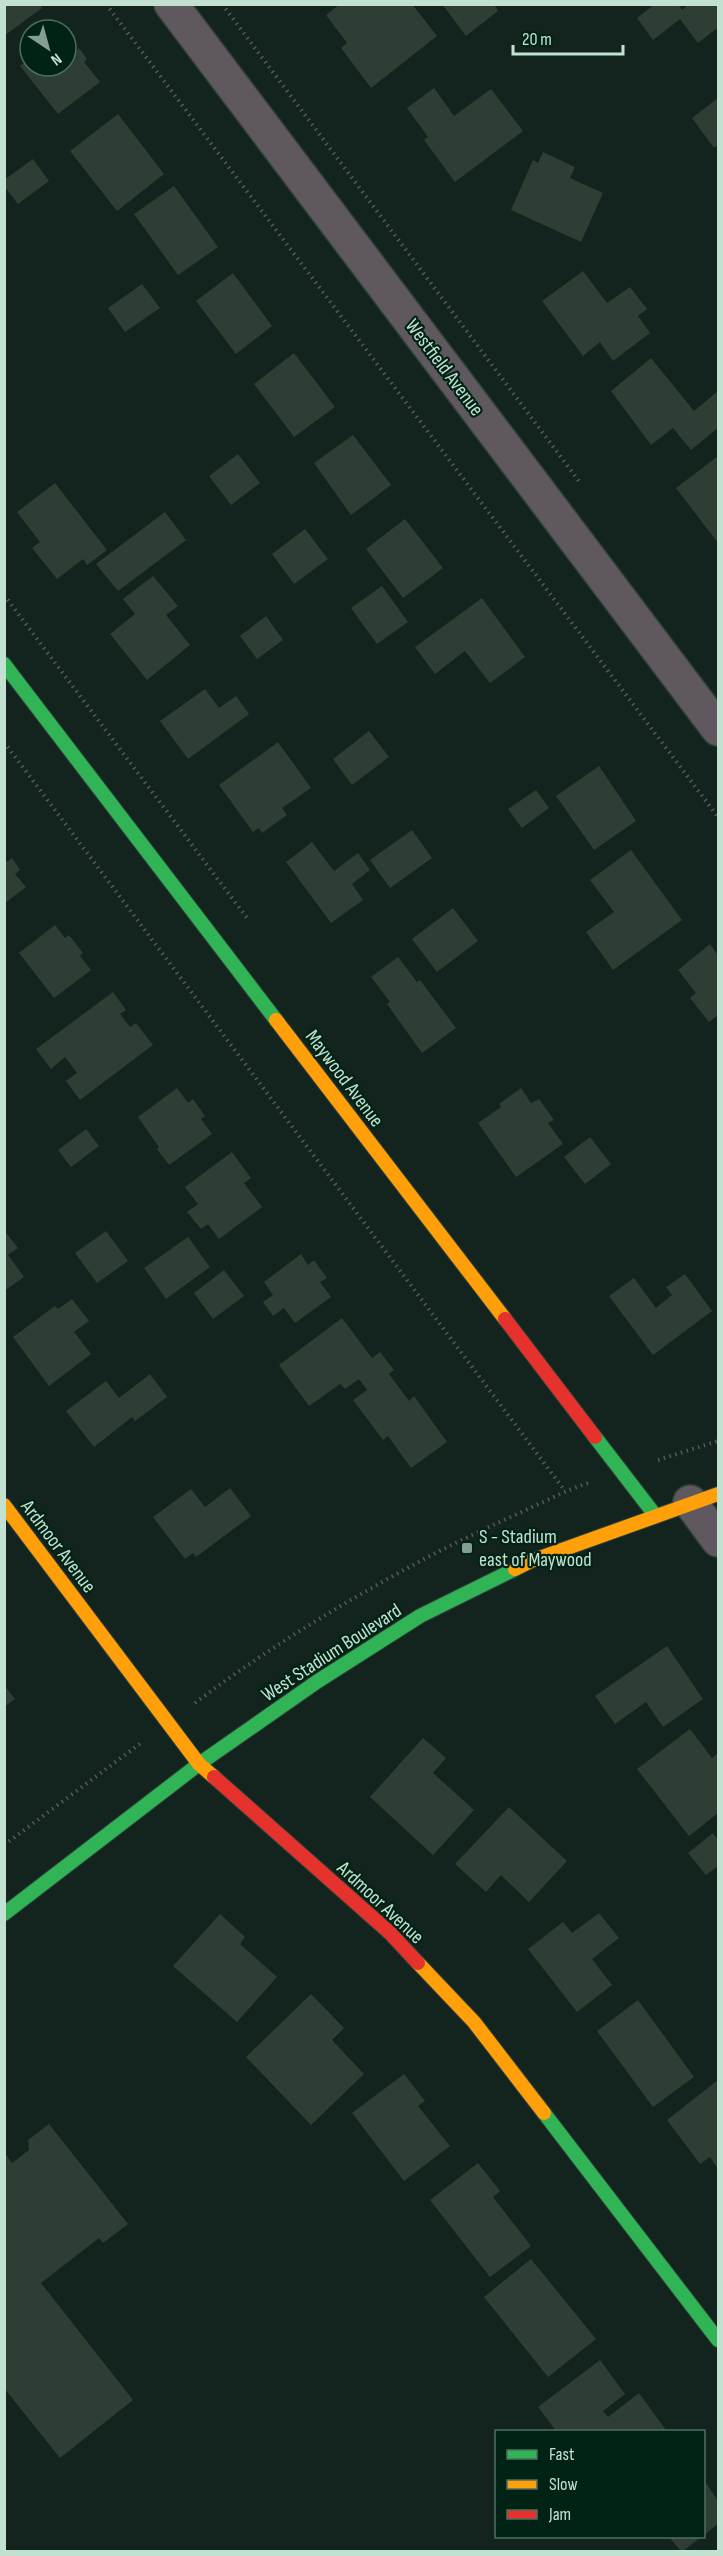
<svg xmlns="http://www.w3.org/2000/svg" width="723" height="2556" font-family="'Sofia Sans Condensed',sans-serif">
	<style>
		.building { fill: #2e3e34 }
		.lines { fill: none; stroke-linecap: round; stroke-linejoin: round }
		.street-casing { stroke: #304139; stroke-width: 36 }
		.fast-casing { stroke: #304139; stroke-width: 16 }
		.slow-casing { stroke: #304139; stroke-width: 16 }
		.jam-casing { stroke: #304139; stroke-width: 16 }
		.path { stroke: #575859; stroke-width: 4; stroke-dasharray: 1.5 4.5; stroke-linecap: butt }
		.street { stroke: #5f585e; stroke-width: 33 }
		.fast { stroke: #30b455; stroke-width: 14 }
		.slow { stroke: #ff9f0a; stroke-width: 14 }
		.jam { stroke: #e5322d; stroke-width: 14 }
		.poi-dot { fill: #849f92; stroke: #012315; stroke-width: 2 }
		.labels { text-anchor: middle; stroke-width: 4.5; stroke-linejoin: round; paint-order: stroke }
		.street-label { font-size: 20px; fill: #c2e1d1; stroke: #012315 }
		.poi-label { font-size: 20px; fill: #c2e1d1; stroke: #012315; text-anchor: start }
	</style>
	<rect width="100%" height="100%" fill="#12241d"/>
	<path class="building" d="M4,4h36l2,4 -38,28z
		M340,4h72l25,32 -66,52 -30,-40 6,-5 -21,-28z
		M442,4h52l4,7 -32,25z
		M655,4h23l4,6 7,-6h29v29l-2,-4 -18,14 -18,-24 -27,21 -16,-22z
		M66,39l10,12 3,-3 8,11 -3,3 16,20 -42,32 -38,-48 10,-8v8h36z
		M434,88l20,28 37,-27 32,42 -68,51 -31,-42 4,-3 -21,-29z
		M718,98v47l-4,3 -22,-30z
		M118,114l46,60 -47,37 -47,-60z
		M543,152l32,15 -5,11 33,15 -22,49 -70,-32 22,-50 5,3z
		M33,159l16,22 -31,23 -14,-18v-6z
		M174,186l44,61 -40,28 -44,-61z
		M583,271l24,32 23,-16 17,22 -9,7 12,17 -37,28 -13,-19 -17,14 -41,-55z
		M233,273l39,53 -36,28 -40,-53z
		M142,284l18,24 -35,24 -17,-24z
		M294,353l41,54 -41,30 -40,-53z
		M651,358l43,53 24,-20v31l-1,2 1,4 -27,22 -18,-22 -22,17 -40,-54z
		M353,435l38,50 -40,30 -37,-52z
		M238,454l22,29 -29,22 -22,-29z
		M718,456v87l-42,-55z
		M55,483l52,67 -20,15 -4,-6 -26,20 -25,-31 8,-6 -23,-30z
		M165,512l21,28 -68,51 -22,-27z
		M405,519l38,49 -40,30 -37,-49z
		M305,529l23,30 -34,25 -22,-30z
		M153,576l25,30 -12,9 24,30 -43,35 -37,-46 25,-20 -12,-15z
		M382,586l26,36 -31,22 -26,-36z
		M482,598l43,59 -35,26 -25,-32 -30,23 -20,-27z
		M266,616l17,24 -26,19 -17,-23z
		M205,689l14,19 17,-12 13,18 -61,45 -28,-38z
		M369,731l20,26 -37,28 -19,-26z
		M278,742l33,46 -29,20 5,7 -25,18 -3,-5 -6,4 -34,-47z
		M599,766l37,55 -42,29 -38,-54z
		M536,790l13,18 -27,20 -14,-19z
		M412,830l20,28 -42,30 -20,-28z
		M312,842l22,29 24,-18 12,17 -18,14 11,16 -32,23 -45,-61z
		M631,850l51,70 -69,50 -27,-38 28,-20 -24,-32z
		M12,858l8,12 -5,4 11,13 -21,16v-44l2,3z
		M453,908l25,33 -41,31 -25,-33z
		M55,925l10,13 4,-3 14,18 -3,3 11,14 -37,28 -35,-45z
		M710,944l8,11v60l-9,7 -19,-24 6,-5 -18,-23z
		M398,957l19,25 3,-2 36,48 -34,25 -35,-49 3,-2 -19,-25z
		M113,992l13,18 -6,4 10,13 6,-4 17,22 -73,55 -14,-19 11,-8 -12,-16 -14,12 -15,-20z
		M177,1088l11,15 5,-4 12,17 -4,3 11,15 -43,31 -12,-16 2,-2 -21,-30z
		M521,1088l10,15 8,-4 15,21 -6,3 15,21 -47,33 -38,-54 23,-16 -2,-3z
		M86,1129l13,17 -28,21 -13,-17z
		M590,1137l21,27 -26,20 -21,-27z
		M232,1152l19,26 -7,5 18,24 -43,32 -11,-15 -7,5 -14,-17 11,-8 -13,-17z
		M4,1230l14,18 -10,7 16,22 -20,14z
		M106,1231l22,30 -31,22 -22,-30z
		M188,1237l22,30 -44,32 -22,-31z
		M301,1254l7,11 6,-5 13,18 -7,4 11,15 -36,26 -11,-15 -11,8 -10,-14 10,-7 -9,-13z
		M224,1270l20,26 -31,23 -19,-26z
		M685,1274l27,37 -59,44 -44,-59 25,-18 22,30 16,-13 -6,-8z
		M72,1299l17,22 -15,11 17,22 -42,32 -36,-49 42,-31 3,3z
		M342,1318l30,40 8,-6 14,18 -5,4 20,27 5,-5 33,46 -36,26 -23,-32 -5,4 -30,-40 14,-10 -8,-11 -14,10 -5,-5 -31,22 -30,-41z
		M150,1374l17,23 -32,24 -3,-4 -38,30 -28,-36 40,-30 13,17z
		M230,1488l21,28 -55,41 -3,-4 -8,6 -32,-42 38,-28 14,18z
		M667,1646l36,53 -40,28 -17,-25 -31,22 -20,-28z
		M4,1685l11,14 -11,8z
		M690,1729l22,29 6,-5v60l-29,23 -52,-67z
		M423,1738l23,20 -13,15 41,37 -41,45 -63,-58z
		M509,1807l58,54 -38,41 -28,-27 -15,17 -31,-28z
		M713,1833l5,7v26l-12,9 -18,-22z
		M599,1913l20,25 -27,21 20,26 -35,27 -49,-63 35,-27 9,11z
		M220,1914l25,23 -5,7 37,33 -40,45 -64,-56z
		M311,1994l33,34 -12,12 32,34 -53,51 -65,-68z
		M638,2000l56,77 -41,30 -56,-76z
		M404,2074l21,27 -7,5 32,40 -46,35 -52,-68z
		M718,2080v89l-8,-12 -10,7 -33,-44z
		M49,2124l79,100 -25,19 -4,-5 -58,45 92,117 -73,58 -56,-70v-236l8,11 17,-13 -1,-10z
		M478,2163l22,28 -7,6 38,49 -41,31 -60,-77z
		M531,2259l65,80 -48,38 -64,-80z
		M600,2360l25,34 -22,17 5,6 31,-24 27,37 -109,2 -19,-25z
		M704,2480l14,21v23l-14,11z
		M668,2536h34l-20,16z"/>
	<g class="lines">
		<defs>
			<path id="street" d="M171,4l547,725
				M690,1502l28,38"/>
			<path id="fast" d="M4,664l272,356
				M595,1437l60,78
				M4,1914l195,-150 119,-83 102,-65 95,-47
				M544,2113l174,227"/>
			<path id="slow" d="M276,1020l229,299
				M4,1505l195,259 15,13
				M515,1569l16,-8 187,-67
				M418,1963l56,59 70,91"/>
			<path id="jam" d="M505,1319l90,118
				M214,1777l176,156 28,30"/>
		</defs>
		<use href="#street" class="street-casing"/>
		<use href="#fast" class="fast-casing"/>
		<use href="#slow" class="slow-casing"/>
		<use href="#jam" class="jam-casing"/>
		<path class="path" d="M106,4l612,813
			M222,4l359,480
			M4,595l243,323
			M4,742l561,749
			M658,1460l60,-19
			M195,1703c73,-55 152,-103 233,-146 46,-24 94,-45 141,-67l19,-7
			M4,1845l137,-102"/>
		<use href="#street" class="street"/>
		<use href="#fast" class="fast"/>
		<use href="#slow" class="slow"/>
		<use href="#jam" class="jam"/>
	</g>
	<rect class="poi-dot" x="461" y="1542" width="12" height="12" rx="3"/>
	<g class="labels">
		<g class="street-label">
			<text transform="translate(445 367) rotate(53)" y="7">Westfield Avenue</text>
			<text transform="translate(345 1078) rotate(53)" y="7">Maywood Avenue</text>
			<text transform="translate(59 1546) rotate(53)" y="7">Ardmoor Avenue</text>
			<text transform="translate(331 1652) rotate(-33)" y="7">West Stadium Boulevard</text>
			<text transform="translate(381 1902) rotate(43)" y="7">Ardmoor Avenue</text>
		</g>
		<g class="poi-label">
			<text x="479" y="1543">S - Stadium<tspan x="479" dy="23">east of Maywood</tspan></text>
		</g>
	</g>
	<rect width="723" height="2556" fill="none" stroke="#c2e1d1" stroke-width="12"/>
	<rect x="495" y="2430" width="210" height="108" fill="#012315" stroke="#4e6f60" stroke-width="1.5"/>
	<rect x="507" y="2450" width="30" height="9" fill="#30b455" stroke="#4e6f60" stroke-width="1.5"/>
	<text x="549" y="2460" font-size="18" fill="#c2e1d1">Fast</text>
	<rect x="507" y="2480" width="30" height="9" fill="#ff9f0a" stroke="#4e6f60" stroke-width="1.5"/>
	<text x="549" y="2490" font-size="18" fill="#c2e1d1">Slow</text>
	<rect x="507" y="2510" width="30" height="9" fill="#e5322d" stroke="#4e6f60" stroke-width="1.5"/>
	<text x="549" y="2520" font-size="18" fill="#c2e1d1">Jam</text>
	<g transform="translate(48 48) rotate(144)"><circle r="28" fill="#012315" stroke="#4e6f60" stroke-width="1.5"/>
	<path d="M0-4.5L10 22L0 15L-10 22Z" fill="#849f92"/>
	<text y="-9" font-size="16" font-weight="bold" text-anchor="middle" fill="#c2e1d1">N</text>
	</g>
	<path d="M513 45v9h110v-9" fill="none" stroke="#c2e1d1" stroke-width="3"/>
	<text x="522" y="45" font-size="18" fill="#c2e1d1" stroke="#012315" stroke-width="4.5" paint-order="stroke">20 m</text>
</svg>
